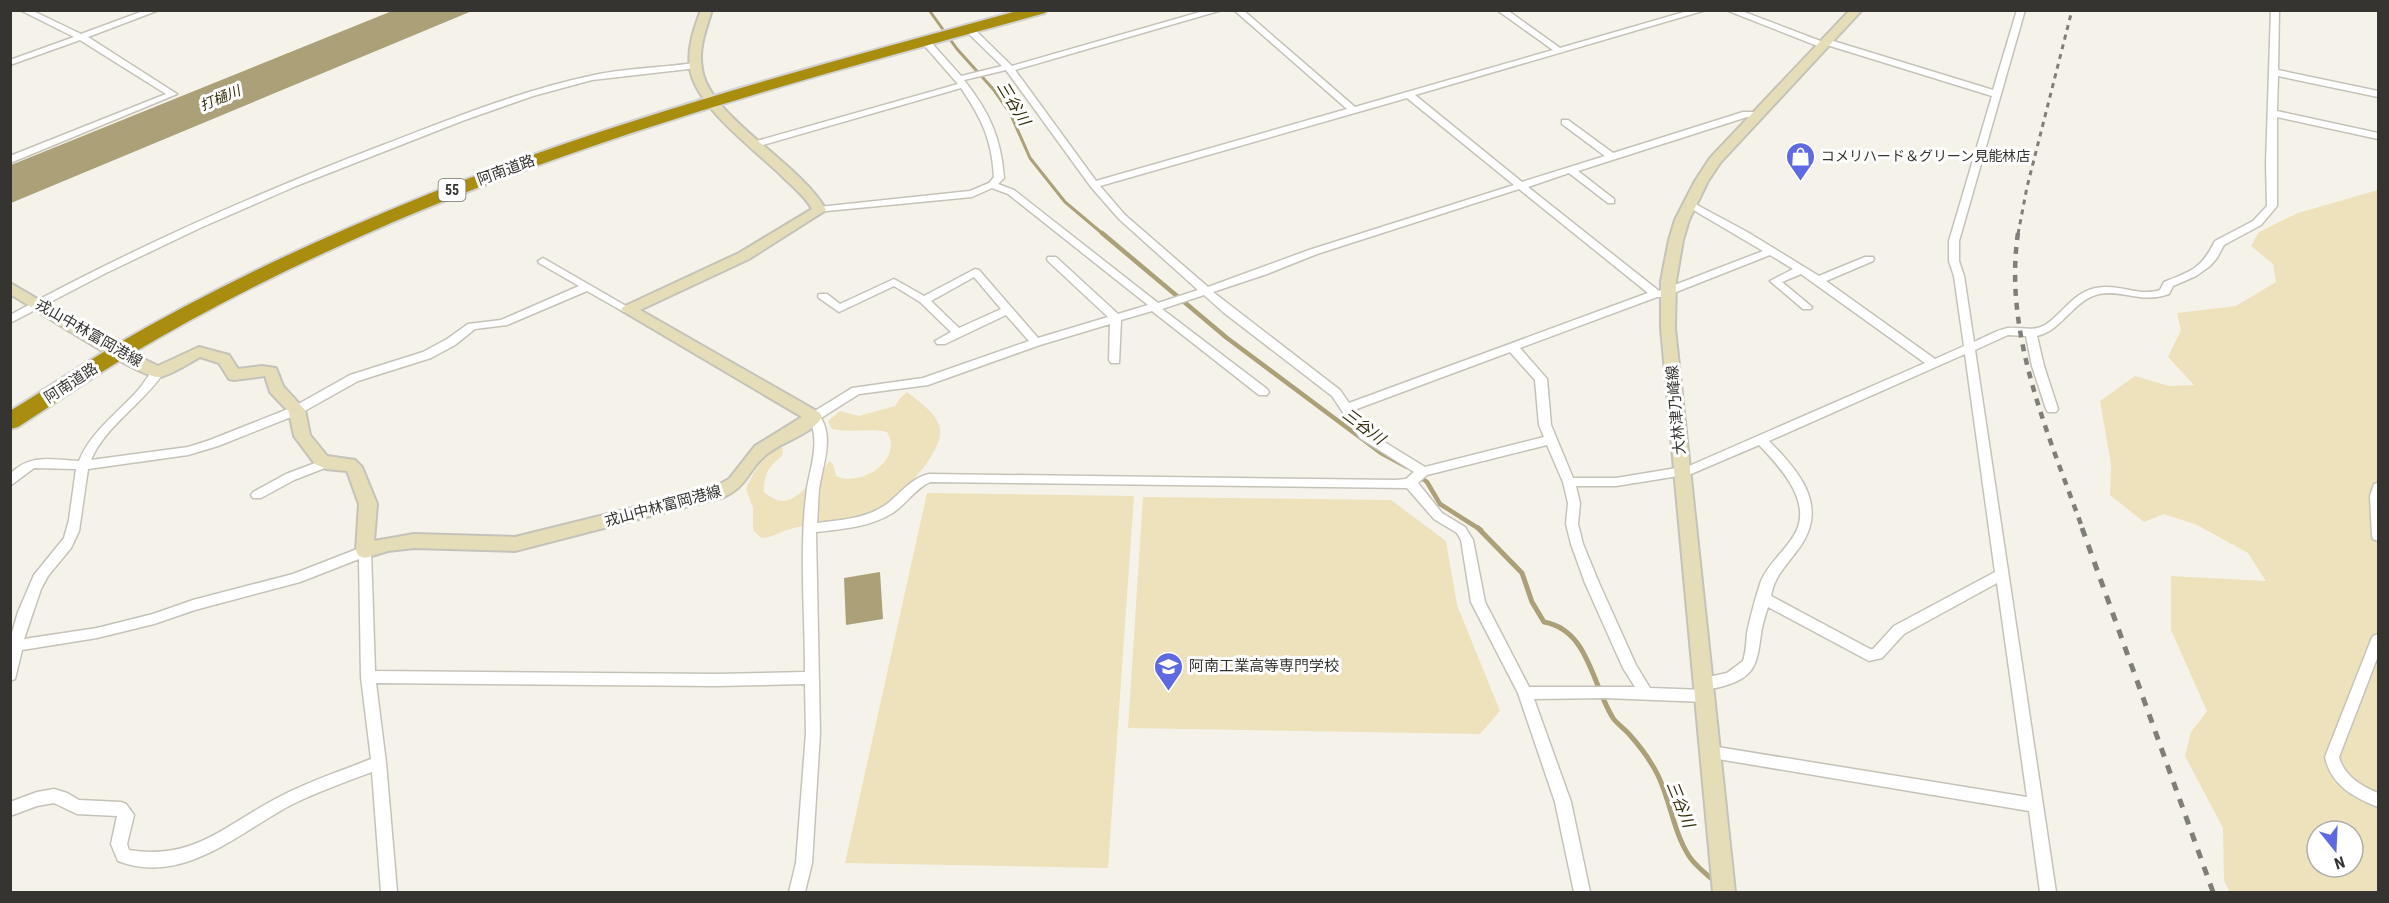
<svg xmlns="http://www.w3.org/2000/svg" width="2389" height="903" font-family="'Roboto Condensed','Noto Sans JP',sans-serif">
	<style>
		.green { fill: #ede2bb; fill-rule: evenodd }
		.water { fill: #aba078 }
		.lines { fill: none; stroke-linecap: round; stroke-linejoin: round }
		.stream-far2 { stroke: #aba078; stroke-width: 3 }
		.stream-far1 { stroke: #aba078; stroke-width: 4.5 }
		.stream { stroke: #aba078; stroke-width: 5 }
		.street-casing { stroke: #c5c3b9; stroke-width: 3 }
		.secondary-casing { stroke: #c5c3b9; stroke-width: 4 }
		.highway-casing { stroke: #d3d2d2; stroke-width: 4 }
		.street { fill: #fff; fill-rule: evenodd }
		.secondary { fill: #e5ddb7; fill-rule: evenodd }
		.highway { fill: #a88d0f; fill-rule: evenodd }
		.rail-far2 { stroke: #7f7e78; stroke-width: 3; stroke-dasharray: 5 5; stroke-linecap: butt }
		.rail-far1 { stroke: #7f7e78; stroke-width: 4.5; stroke-dasharray: 7 7; stroke-linecap: butt }
		.rail { stroke: #7f7e78; stroke-width: 5; stroke-dasharray: 9 9; stroke-linecap: butt }
		.labels { text-anchor: middle; stroke-width: 6; stroke-linejoin: round; paint-order: stroke }
		.far-water-label { font-size: 14px; font-style: italic; fill: #342c09; stroke: #fff }
		.far-poi-label { font-size: 14px; fill: #353431; stroke: #fff; text-anchor: start }
		.shield { fill: #fff; stroke: #72716f; stroke-width: 1.5 }
		.shield-label { font-size: 14px; font-weight: bold; fill: #353431 }
		.street-label { font-size: 15px; fill: #353431; stroke: #fff }
		.poi-label { font-size: 15px; fill: #353431; stroke: #fff; text-anchor: start }
		.water-label { font-size: 16px; font-style: italic; fill: #342c09; stroke: #fff }
	</style>
	<rect width="100%" height="100%" fill="#f5f3e9"/>
	<path class="green" d="M2378,190v702h-148l-6,-11 -1,-53 -38,-72 6,-24 16,-21 -36,-81v-54l95,5 -18,-28 -51,-28 -33,-11 -20,8 -34,-27 1,-31 -11,-63 35,-25 34,10 25,-1 -26,-28 13,-27 -4,-17 59,-7 40,-24 -3,-18 -22,-18 8,-14 39,-19zM2317,831h36v36h-36z
		M907,392c11,9 27,19 32,33 10,24 -42,75 -62,86 -19,10 -65,11 -90,19 -9,3 -16,8 -26,8l-8,-8v-22l-7,-19c6,-16 16,-29 29,-41h8l-1,8c-14,11 -18,18 -18,36 20,17 30,7 46,-8 8,-8 14,-13 19,-23l4,3 3,12c25,12 68,-16 51,-44 -19,-4 -36,1 -55,-3l-4,-8 12,-10 19,5 36,-10 5,-8z
		M927,493l207,3 -26,372 -263,-5z
		M1143,497l248,3 55,41 11,64 43,106 -20,23 -352,-6z"/>
	<path class="water" d="M392,11h80l-461,192v-38z
		M880,572l3,47 -37,6 -2,-47z"/>
	<g class="lines">
		<path class="stream-far2" d="M929,10l28,39 36,40 17,24 20,45 35,44 38,32"/>
		<path class="stream-far1" d="M1102,233l125,105 154,115 26,14
			M1419,476l8,6 13,22 41,26"/>
		<path class="stream" d="M1478,528l44,45 10,29 12,20c45,8 48,63 69,96 4,6 11,10 16,16 8,9 16,19 22,29 19,29 20,65 38,93 6,10 18,18 26,26"/>
		<defs>
			<path id="street" d="M20,10h11l50,24 65,-24h13l-71,27 89,57 -167,69v-7l156,-62 -86,-54 -70,25v-5l64,-23z
				M1207,10h15l-207,60 81,111 251,-72 -113,-99h9l112,97 198,-57 -56,-40h10l53,38 131,-38h15l-291,85 107,87 83,-26 -43,-32v-4h6l45,33 130,-41h17v4l-13,1 -169,54 36,28v4h-6l-39,-30 -41,14 131,104 104,-40 -78,-46v-4l3,-1 61,33 70,43 46,-19h8l1,2 -1,2 -47,20 109,78 29,-13 -10,-70 -5,-15v-20l43,-145 -165,-51 -1,2h-6l-94,-37h13l84,32 1,-2h6l163,50 24,-80h8l-66,231v20l5,15 10,66c11,-5 23,-12 34,-14 13,-1 25,4 37,-3 19,-12 27,-32 51,-37 22,-5 43,9 64,2l4,-8c28,-11 38,-14 51,-41l38,-20 14,-15 -1,-42 5,-154h8l-1,60 100,21v6l-100,-21 -1,35 101,22v6l-101,-22v89l-16,19 -37,20 -7,13 -7,8 -14,10 -23,10 -4,8c-28,10 -46,-5 -70,0 -26,6 -36,36 -62,42l7,30 14,43 -2,3h-8l-2,-3 -14,-43 -6,-30 -18,-1 -33,15 81,542h-16l-11,-81 -323,-54 -2,-5 2,-5 5,-1 316,51 -30,-214 -93,51 -22,24 -13,3 -101,-54c-3,9 -6,18 -7,27 -4,28 -5,42 -34,51 -9,3 -19,5 -28,2l-2,-4 2,-4 28,-6 16,-12c3,-9 3,-17 4,-27 2,-13 10,-41 14,-53 7,-16 20,-27 30,-41 26,-34 -9,-71 -32,-95l-68,29 -75,12h-40l4,17 -2,21 5,20 16,39 37,82 14,23 55,2 5,2 2,4 -2,4 -5,2 -100,-4 -71,1 37,103 19,90h-16l-19,-90 -37,-109 -47,-91 -10,-62 -4,-7 -23,-14 -27,-31 -477,-6c-15,7 -23,21 -36,30 -23,15 -51,17 -78,20l4,201 -8,130 -7,29h-16l7,-29 10,-130 -1,-49 -89,2 -340,-3 10,80 11,129h-16l-9,-120c-27,10 -55,20 -81,33 -53,28 -108,81 -173,56l-7,-17 6,-28 -40,-2 -23,-11 -17,3 -27,10v-14l27,-10 17,-3 13,4 12,7 42,2 5,2 8,11 -7,29 2,6c66,11 98,-27 152,-54 29,-15 60,-25 90,-37l-10,-82 -2,-118 -59,23 -105,28 -41,14 -57,14 -75,12 -7,29 -5,2v-41l8,-28 16,-37 30,-37 5,-18 7,-51 -42,-1 -24,18v-12c21,-21 42,-14 69,-13 12,-30 40,-49 60,-72 6,-7 11,-18 19,-21l6,4c-20,31 -59,54 -73,88l97,-13 22,-7 83,-33 57,-32 73,-23 24,-13 21,-15 33,-4 78,-34 -40,-23 -1,-2 5,-3 90,52 -1,2h-8l-37,-21 -80,34 -32,4 -20,16 -24,13 -73,23 -57,32 -83,33 -30,9 -100,14 -9,62 -8,17 -23,28 -7,13 -17,50 73,-11 56,-14 40,-14 100,-26 72,-28 5,2 1,3 4,120 341,3 89,-2c0,-58 -6,-126 2,-184 4,-23 14,-49 1,-71l2,-3 42,-26 71,-10 106,-37 -23,-26 -61,29h-8l-2,-3 16,-9 -31,-30 -26,-16 -55,26 -20,-14 -1,-2 1,-2h8l13,10 54,-25 30,17 51,-27 4,1 59,68 70,-21 -60,-56 -1,-2 1,-2h8l62,57 30,-9 -140,-111 -16,-6 -20,9 -156,15v-4l3,-1 151,-16 19,-8 5,-6c-2,-37 -12,-58 -33,-89l-202,58h-6l-2,-2 2,-2 205,-58 -35,-40v-4h6l32,36 41,-10 -35,-34v-4h6l39,38zM1006,70l85,117 28,32 79,71 -40,13 -144,-113 -16,-6 6,-6c-3,-41 -15,-66 -40,-98zM1407,98l107,87 -205,65 -101,37 -83,-72 -25,-29zM1519,189l129,104 -299,110 -9,-13 -127,-98 54,-18 50,-20zM1770,255l23,14 -23,12 33,28h8l1,-2 -30,-25 19,-8 124,89 -236,103 -73,12h-43l-22,-53 -4,-46 -27,-31 137,-51h13l1,-3zM974,277l27,32 -42,19 -28,-27zM1204,295l19,17 109,84 28,42 54,34 -8,7 -10,1 -467,-6c-20,5 -29,21 -45,32 -20,13 -44,14 -67,17 1,-12 1,-23 2,-34 3,-22 15,-50 2,-71l38,-24 69,-9 112,-40 70,-21 -1,36 2,3h8l2,-43 31,-9 107,84h8l2,-3 -2,-3 -105,-80zM1510,352l25,28 4,45 5,12 -119,30 -57,-35 -14,-22zM1965,354l30,218 -101,54 -21,23h-3l-99,-53c3,-19 14,-29 25,-44 35,-43 5,-79 -27,-111zM1547,445l16,37 5,21 -2,21 5,20 14,39 38,85 12,19h-106l-44,-85 -12,-62 -8,-13 -23,-14 -24,-30 9,-8z
				M694,63l3,1v4l-105,12 -59,16 -71,25 -166,65 -96,42 -94,45 -96,50v-8c121,-66 245,-121 373,-170 68,-26 136,-54 207,-69 34,-8 70,-8 104,-13z
				M326,459l6,4 -2,3 -36,14 -33,18h-8l-2,-3 2,-3 33,-18z
				M2378,483v58l-5,-2 -1,-3 -2,-40 4,-12z
				M2378,634v22l-39,101c5,19 22,29 39,36v14c-25,-10 -47,-22 -53,-50l46,-117 2,-4z"/>
			<path id="secondary" d="M701,10h11c-6,19 -14,39 -10,59 7,48 98,94 124,141l-77,49 -109,51 180,103 2,4c-11,18 -39,24 -55,37 -19,15 -18,31 -43,43l-209,54 -101,-3 -26,3 -23,7 -6,-2 -3,-5 3,-47 -12,-33 -21,-2 -11,-5 -21,-28 -5,-24 -19,-20 -5,-16 -31,4 -5,-1 -10,-16 -19,-6c-9,5 -31,19 -41,20 -20,1 -125,-69 -149,-83v-11l113,66 35,17 41,-19 30,8 9,14 24,-3 14,2 7,18 22,24 5,25 17,21 28,4 7,7 15,37 -3,37 40,-7 101,3 198,-49 16,-9 26,-33 47,-29 -181,-107 2,-3 116,-54 73,-44c-7,-13 -18,-21 -28,-31 -27,-27 -89,-71 -94,-110 -3,-20 4,-39 11,-58z
				M1850,10h12l-142,153 -12,18 -19,39 -6,20 -7,41 -1,47 60,564h-22l-52,-564v-47l8,-41 6,-20 20,-39 15,-23z"/>
			<path id="highway" d="M1021,10h26l-2,3c-245,67 -490,132 -721,240 -68,31 -134,66 -198,104 -37,22 -72,47 -108,70l-8,2v-18c35,-21 68,-44 102,-64 76,-44 155,-84 236,-119 216,-96 445,-156 673,-218z"/>
		</defs>
		<use href="#street" class="street-casing"/>
		<use href="#secondary" class="secondary-casing"/>
		<use href="#highway" class="highway-casing"/>
		<use href="#street" class="street"/>
		<use href="#secondary" class="secondary"/>
		<use href="#highway" class="highway"/>
		<path class="rail-far2" d="M2018,234l9,-47 45,-177"/>
		<path class="rail-far1" d="M2018,233c-15,102 31,202 65,297"/>
		<path class="rail" d="M2082,528l131,364"/>
	</g>
	<defs>
		<symbol id="shop-pin" viewBox="-11 -11 22 30"><path d="M0 17L-7.5 6A9.5 9.5 0 1 1 7.5 6Z" fill="#5d6ae2" stroke="#fff"/><path d="M-5-2.5h2.3a2.7 3.5 0 0 1 5.4 0H5L5.5 6h-11ZM-1.5-2.5h3a1.5 2.3 0 0 0-3 0Z" fill="#fff"/></symbol>
		<symbol id="university-pin" viewBox="-11 -11 22 30"><path d="M0 17L-7.5 6A9.5 9.5 0 1 1 7.5 6Z" fill="#5d6ae2" stroke="#fff"/><path d="M0-5L7-2L0 1L-7-2ZM-4 1L0 2.5L4 1V4Q0 6-4 4Z" fill="#fff"/></symbol>
	</defs>
	<g fill-rule="evenodd">
		<use href="#shop-pin" x="1784" y="140" width="33" height="45"/>
		<use href="#university-pin" x="1152" y="650" width="33" height="45"/>
	</g>
	<g class="labels">
		<g class="far-water-label">
			<text transform="translate(220 98) rotate(-23)" y="5">打樋川</text>
		</g>
		<g class="far-poi-label">
			<text x="1821" y="161">コメリハード＆グリーン見能林店</text>
		</g>
		<rect class="shield" x="438.5" y="179" width="27" height="22" rx="4.5"/>
		<g class="shield-label">
			<text x="452" y="195">55</text>
		</g>
		<g class="street-label">
			<text transform="translate(506 170) rotate(-20)" y="5">阿南道路</text>
			<text transform="translate(89 333) rotate(30)" y="5">戎山中林富岡港線</text>
			<text transform="translate(71 383) rotate(-33)" y="5">阿南道路</text>
			<text transform="translate(1676 410) rotate(-95)" y="5">大林津乃峰線</text>
			<text transform="translate(663 506) rotate(-15)" y="5">戎山中林富岡港線</text>
		</g>
		<g class="poi-label">
			<text x="1189" y="671">阿南工業高等専門学校</text>
		</g>
		<g class="water-label">
			<text transform="translate(1014 103) rotate(59)" y="6">三谷川</text>
			<text transform="translate(1364 426) rotate(37)" y="6">三谷川</text>
			<text transform="translate(1681 804) rotate(68)" y="6">三谷川</text>
		</g>
	</g>
	<rect width="2389" height="903" fill="none" stroke="#353431" stroke-width="24"/>
	<g transform="translate(2335 849) rotate(162)"><circle r="28" fill="#ffffff" stroke="#aeaead" stroke-width="1.5"/>
	<path d="M0-4.5L10 22L0 15L-10 22Z" fill="#5d6ae2"/>
	<text y="-9" font-size="16" font-weight="bold" text-anchor="middle" fill="#353431">N</text>
	</g>
</svg>
